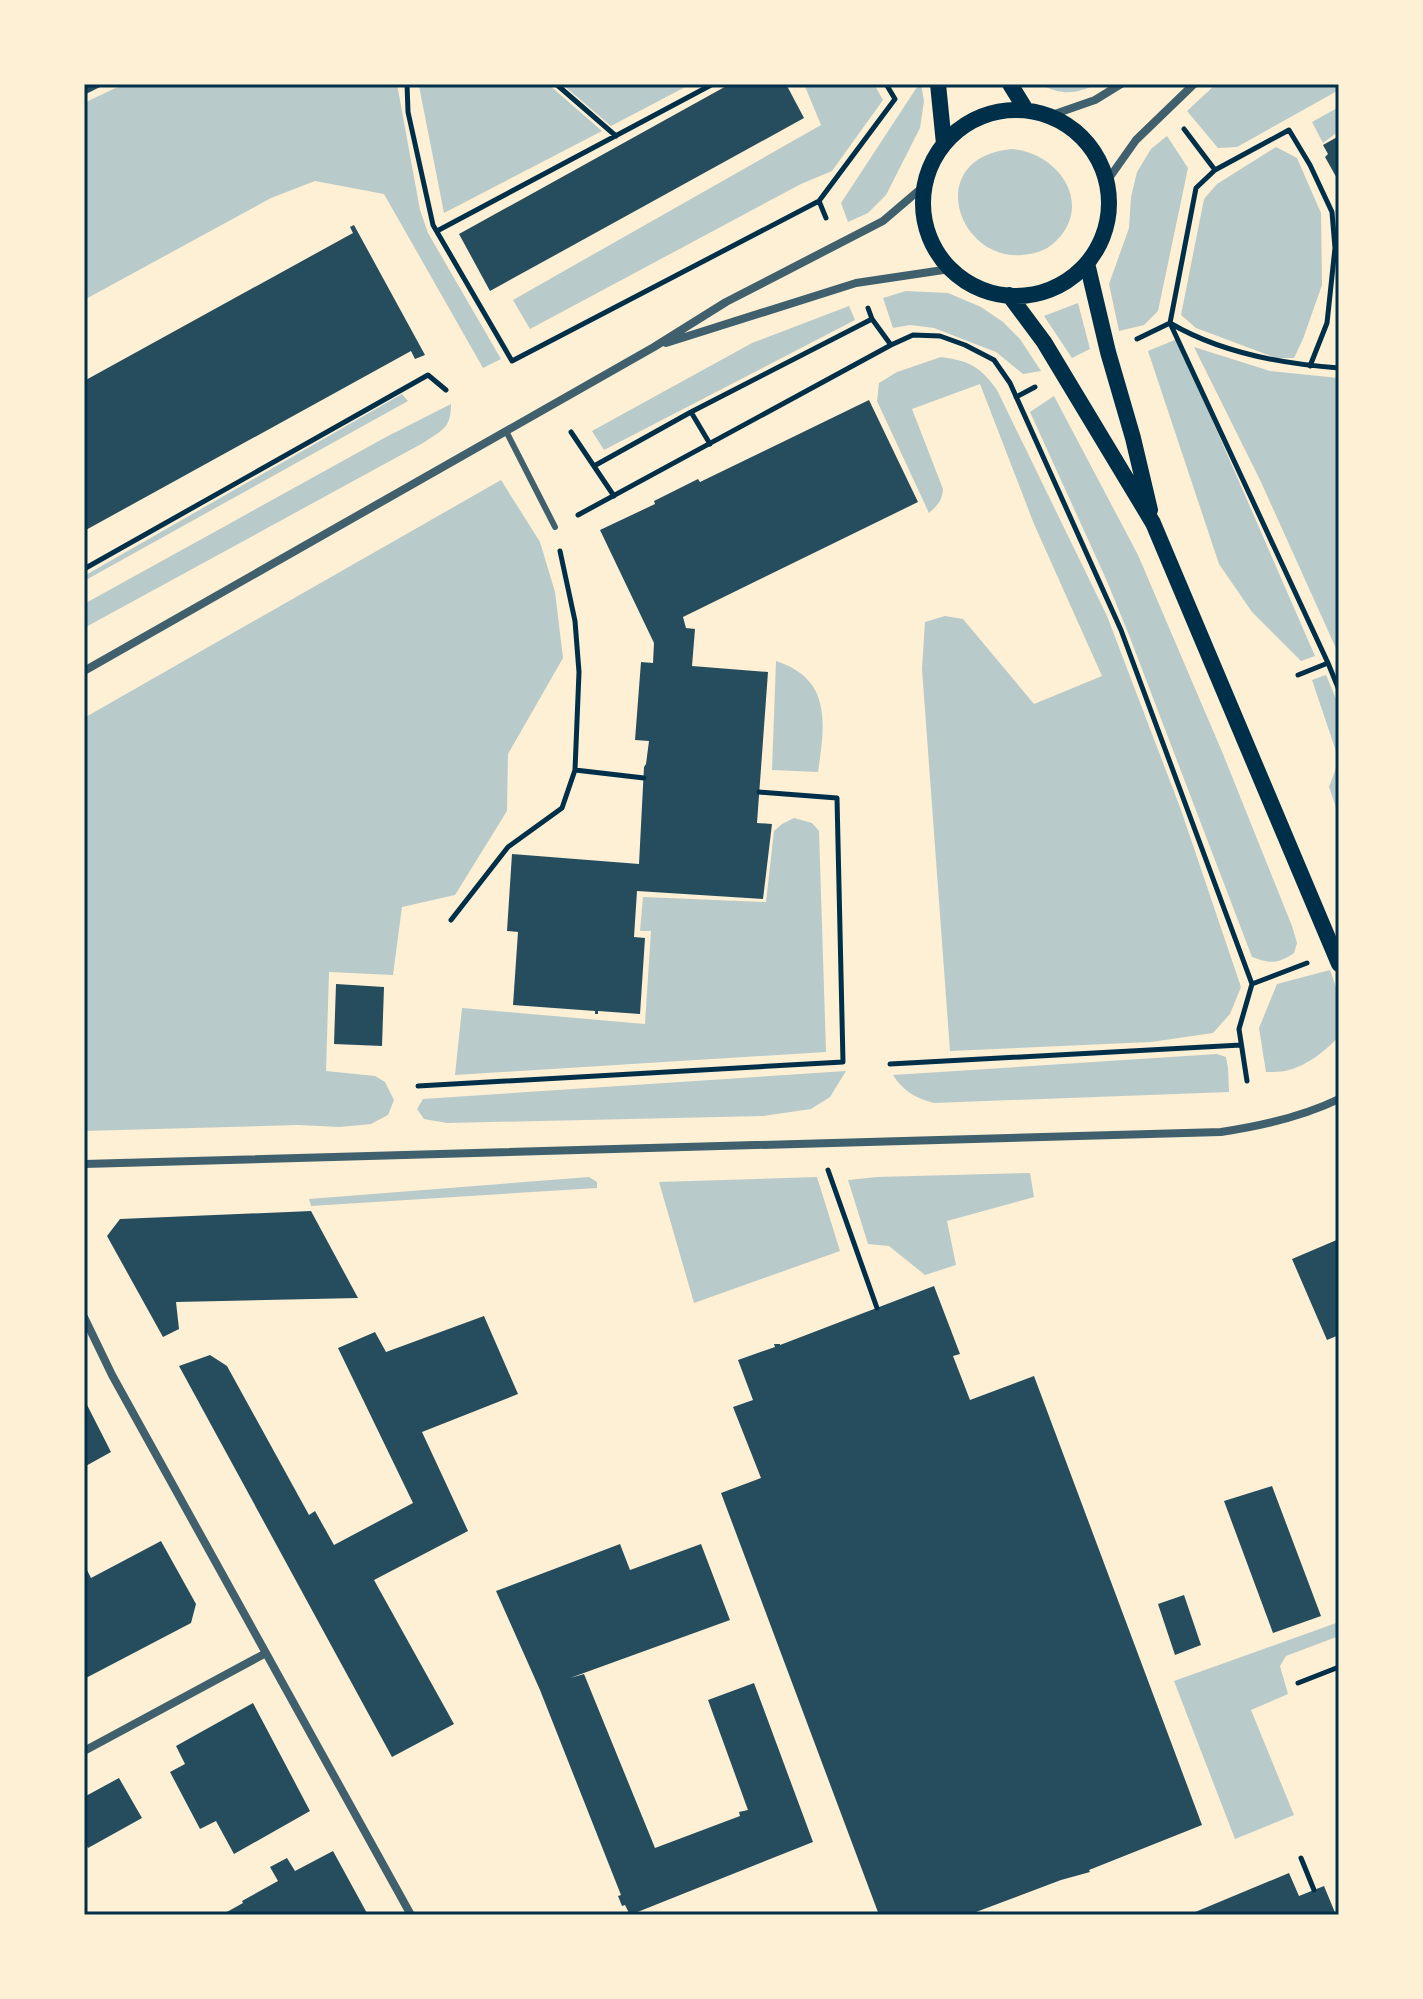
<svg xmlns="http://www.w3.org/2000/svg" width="1423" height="1999" font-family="Helvetica,sans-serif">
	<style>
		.green { fill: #b9caca }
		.building { fill: #264d5e }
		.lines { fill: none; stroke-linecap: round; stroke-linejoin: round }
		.path { stroke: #003049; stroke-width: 5 }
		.service { stroke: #3f606c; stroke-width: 6 }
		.minor { stroke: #3f606c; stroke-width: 8 }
		.secondary { stroke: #003049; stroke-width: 16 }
		.neatline { fill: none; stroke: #003049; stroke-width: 3 }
	</style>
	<rect width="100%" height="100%" fill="#fdf0d5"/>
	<path class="green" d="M124,84h273l23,126 8,23 73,126 -18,9 -99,-174 -69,-13 -44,17 -187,102v-197z
		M424,84h124l54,47 -158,82 -25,-127z
		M562,84h129l-80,42z
		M804,84h70l9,16 -51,71 -31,13 -271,145 -17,-29 308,-175z
		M919,84h2l3,17 -4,27 -34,67 -18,18 -20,9 -7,-19z
		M1040,84h57c-21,10 -35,12 -57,0z
		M1216,84h123v6l-102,57 -19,1 -31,-37z
		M1339,107v24l-16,12 -11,-21z
		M1167,136l21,32 -30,143 -14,14 -25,6 -10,-47 20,-56 2,-31 6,-25 14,-23z
		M1276,147l21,11 24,55 1,72 -19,54 -9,19h-18l-80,-30 -15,-13 23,-116 13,-15z
		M1011,149c47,3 84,55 44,93 -9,9 -21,12 -33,13 -66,5 -98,-97 -11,-106z
		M906,291l42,2 33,14 22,15 17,17 21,32 -18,3 -27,-22 -62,-24 -24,-3 -17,3 -10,-30z
		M1078,303l12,46 -18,9 -28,-42z
		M849,306l6,14 -251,130 -12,-19 160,-88z
		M1177,339l138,317 -14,5 -49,-49 -33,-48 -71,-213z
		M1194,347l76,24 69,7v277l-78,-173z
		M941,357c28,4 39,9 56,33l110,226 74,194 60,177 -11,27 -17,19 -62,9 -201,9 -28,-382 3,-47 20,-6 18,3 71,85 68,-28 -68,-152 -54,-140 -68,25 31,80c-1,12 -5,16 -14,24l-52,-112 2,-18 18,-11z
		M402,394l6,7 -324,180v-5z
		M1054,396l84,159 85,199 69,172 5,17 -3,10c-17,11 -23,11 -42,4l-123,-322 -23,-56 -76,-167z
		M451,404c0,25 -9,26 -28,39l-339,185v-24l302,-167z
		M501,480l39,62 15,50 8,66 -55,96 -1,57 -52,84 -53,12 -9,68 -64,-3 -3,99 49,5 10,6 9,18 -6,15 -17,9 -31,3 -42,-2 -214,6v-413z
		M776,661c56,18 49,63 42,111l-46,-2z
		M1326,675l13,31v110l-10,-29 10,-27 -27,-80z
		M794,818l18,5 7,8 7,221 -371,23 7,-67 183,16 6,-93h-11l3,-34 123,5 8,-71 8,-7z
		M1330,970l9,26v40c-13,15 -34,31 -54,35 -6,1 -13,1 -19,1l-7,-44 18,-44z
		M1217,1054l9,3 2,11 1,24 -295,11c-18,-5 -30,-11 -41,-28z
		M846,1071l-16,26 -19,12 -48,7 -316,7 -23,-4 -7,-10 6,-10z
		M1030,1173l4,24 -87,24 9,44 -31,10 -36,-29 -21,-2 -20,-64 29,-3z
		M589,1177l8,5v6l-286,18 -2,-7z
		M817,1177l23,74 -146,52 -35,-121z
		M1339,1622v14l-53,20 -6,10 8,28 -37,16 43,105 -59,24 -61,-158z"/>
	<path class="building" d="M84,84h22l-22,11z
		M730,84h56l18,34 -314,173 -31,-57z
		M1339,136v46l-14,-25 3,-3 -5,-9z
		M354,225l71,130 -10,4 -4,-8 -327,180v-150l269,-148 -3,-6z
		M869,400l49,102 -235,115 3,11 9,1 -3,37 76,6 -11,151 15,1 -9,75 -126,-8 -3,46 11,1 -5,76 -42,-3v3h-3v-3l-82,-6 5,-73 -11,-1 5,-77 127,10 5,-97 2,-3 3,-23 -14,-1 6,-78 12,1 1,-20 -54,-113 55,-26 -1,-3 44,-22 2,3z
		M336,984l48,3 -2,59 -48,-2z
		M311,1211l47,87 -182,4 3,27 -16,8 -56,-101 13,-17z
		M1339,1239v96l-12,5 -35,-81z
		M934,1286l26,68 -7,2 17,44 64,-24 168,449 -113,45 1,2 -29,8 -93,35h-89l-158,-422 40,-15 -28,-71 20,-7 -15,-40 37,-13 -1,-3h6v1z
		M484,1316l34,78 -96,38 46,99 -94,49 80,144 -62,33 -213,-391 31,-11 17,11 82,149 6,-4 19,34 79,-42 -75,-155 37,-16 11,20z
		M84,1399l27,53 -27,15z
		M1272,1486l49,130 -48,17 -49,-132z
		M161,1541l35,63 -5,19 -107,56v-115l7,14z
		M620,1544l10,26 71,-26 29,76 -160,58 14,-4 71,174 85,-32 -1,-4 9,-2 -40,-110 46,-17 59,159 -183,73 -5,-10 -3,1 -4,-10 3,-1 -81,-205 -44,-99z
		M1184,1595l17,50 -26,10 -17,-51z
		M253,1703l57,108 -76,43 -18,-33 -16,8 -30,-57 15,-8 -9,-18z
		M119,1778l23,40 -54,30 -4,-8v-43z
		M333,1851l35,64h-142l-1,-2 18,-10 -1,-2 36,-20 -8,-14 17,-9 8,13z
		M1289,1873l10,23 25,-10 12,29h-148z"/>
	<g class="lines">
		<path class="path" d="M407,84l1,28 25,113 79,136 307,-160 76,-102 -9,-15
			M556,84l60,52
			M1184,129l31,41
			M819,201l7,17
			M437,231l276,-147
			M868,308l4,11 19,26
			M1137,339l33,-16 26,-135 19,-18 74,-40 21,35 22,47 3,36 -8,75 -17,43
			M1339,368c-57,-4 -120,-16 -169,-45l158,340 11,27
			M1016,397l19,-10
			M691,412l19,32
			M571,432l43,64
			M594,466l97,-54 181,-93
			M578,515l313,-170 22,-10 27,1 25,9 29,15 16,23 111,247 131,354
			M84,569l344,-194 18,15
			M1298,675l30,-12
			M575,770l69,8
			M451,920l57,-73 54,-39 13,-38 4,-98 -4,-51 -15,-70
			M890,1064l351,-19
			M1247,1081l-8,-52 13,-45 55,-21
			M418,1086l425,-24 -6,-264 -78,-6
			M828,1170l49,138
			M1298,1683l41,-16
			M1301,1858l13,32"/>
		<path class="service" d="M506,431l49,96"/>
		<path class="minor" d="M1049,116l46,-16 26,-16
			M1107,181l29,-41 58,-56
			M666,343l190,-60 94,-14
			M84,671l570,-324 72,-45 157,-81 41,-35
			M84,1164l1137,-32c40,-6 81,-15 118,-33
			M84,1317l28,58 299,540
			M84,1751l182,-98"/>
		<path class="secondary" d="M938,84l6,60
			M1010,84l16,26
			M923 203a93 93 0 1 1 186 0a93 93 0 1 1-186 0Z
			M1087,263l21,89 25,86 17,72
			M1009,295l35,47 109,181 186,441"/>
	</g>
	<rect width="1423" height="1999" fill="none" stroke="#fdf0d5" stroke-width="172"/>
	<rect x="86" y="86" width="1251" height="1827" class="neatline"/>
</svg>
